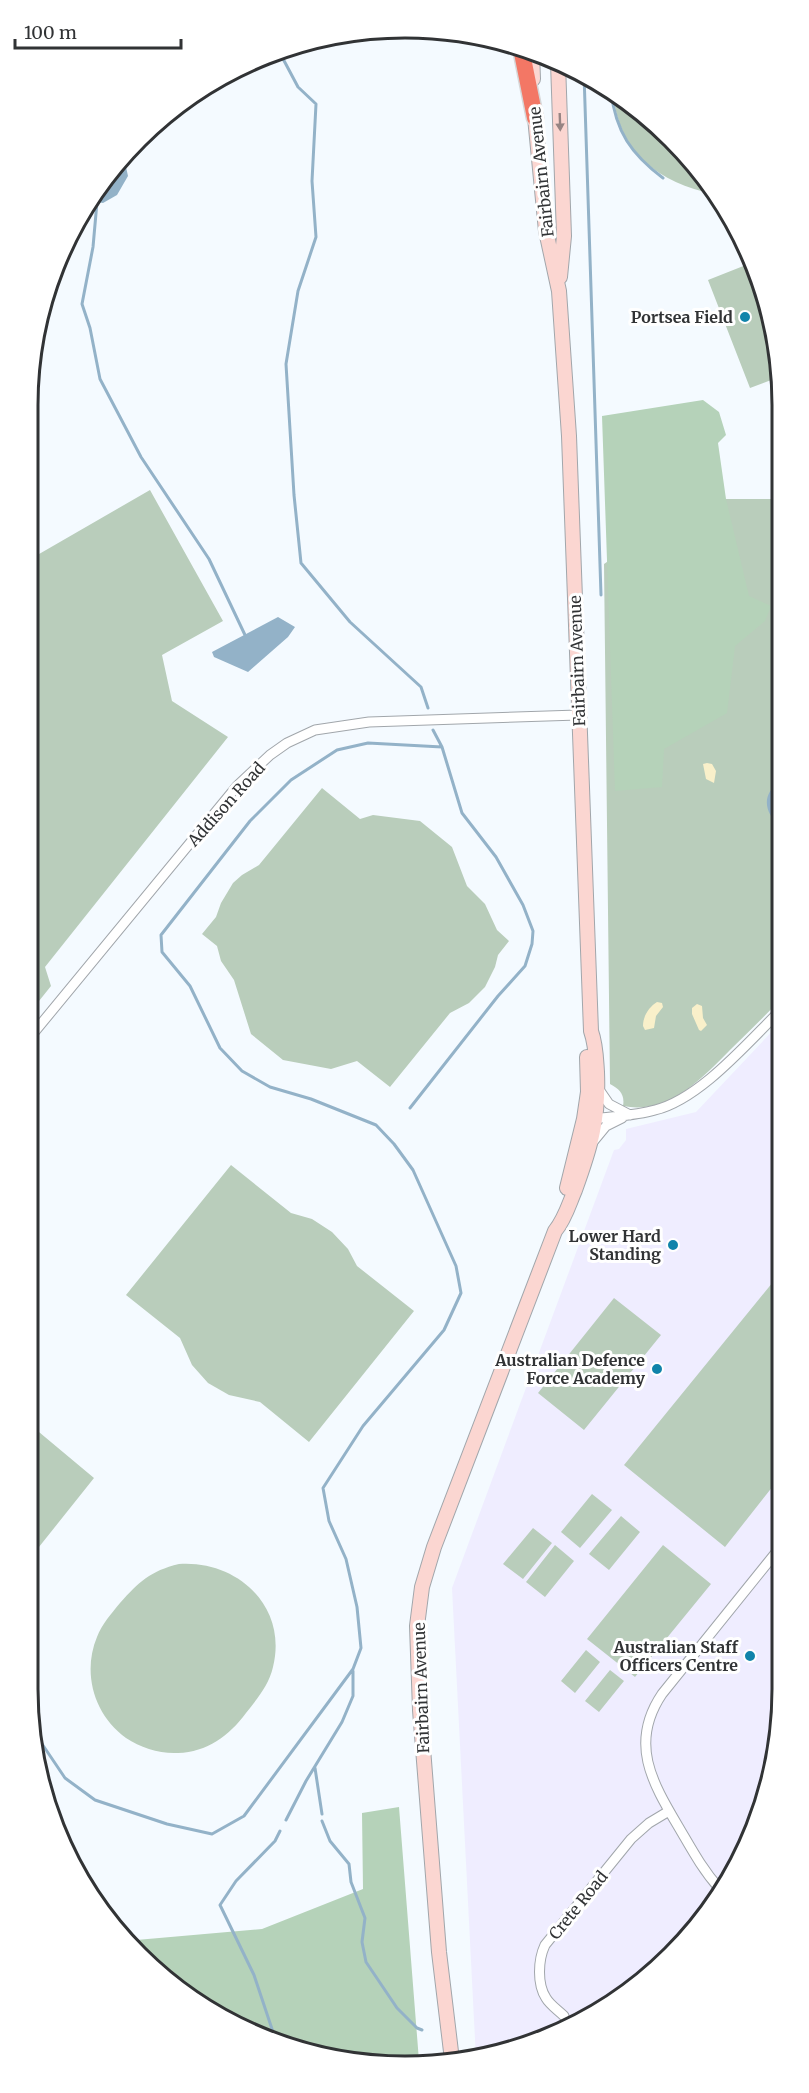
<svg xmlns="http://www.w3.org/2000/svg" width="809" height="2093" font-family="Merriweather,serif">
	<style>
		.education { fill: #efedff }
		.green { fill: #b9cdbb }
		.forest { fill: #b5d2b9 }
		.sand { fill: #f9f0ca }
		.water { fill: #93b2c8 }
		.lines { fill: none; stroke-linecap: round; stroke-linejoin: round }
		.stream { stroke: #93b2c8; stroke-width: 3 }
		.street-casing { stroke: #a1a6ab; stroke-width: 11 }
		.secondary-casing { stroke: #a1a6ab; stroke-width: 16 }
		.highway-casing { stroke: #d6d6d7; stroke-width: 19 }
		.street { stroke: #fff; stroke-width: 9 }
		.secondary { stroke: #fbd6d1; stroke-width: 14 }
		.highway { stroke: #f37765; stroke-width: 16 }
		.oneway { fill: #968483 }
		.poi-dot { fill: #1084aa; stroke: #fff; stroke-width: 2 }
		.labels { text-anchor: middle; stroke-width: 6; stroke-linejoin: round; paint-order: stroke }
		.street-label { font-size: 16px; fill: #313335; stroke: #fff }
		.poi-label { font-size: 16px; font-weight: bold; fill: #313335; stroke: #fff; text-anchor: end }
		.rim { fill: none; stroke: #313335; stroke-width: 3 }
	</style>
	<rect width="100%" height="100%" fill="#f4faff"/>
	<path class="education" d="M780,1023l2,665 -13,99 -65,131 -90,85 -138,56 -24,-471 162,-438 5,-1 7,-9v-11l70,-17z"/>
	<path class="green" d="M613,94l75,61 26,39c-55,-11 -95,-41 -101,-100z
		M751,263l28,92v22l-29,11 -42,-108z
		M150,490l73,131 -61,34 10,46 56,36 -183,230 6,19 -24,30v-455z
		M726,499h53l1,501c-16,17 -33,33 -50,50 -29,29 -61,65 -107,56 2,-11 -3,-17 -13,-22l-6,-520 65,-45z
		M322,788l38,31 13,-4 47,6 32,26 15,39 18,18 12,26 12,11 -11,14 -3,12 -10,20 -16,16 -19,10 -60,74 -33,-26 -26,8 -48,-9 -32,-26 -17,-54 -13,-19 -4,-15 -15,-12 14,-17 5,-14 12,-20 9,-8 17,-10z
		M231,1165l60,48 21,6 20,13 16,17 9,17 57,45 -105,131 -49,-40 -31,-7 -21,-12 -16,-18 -12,-27 -54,-43z
		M773,1282l8,7v187l-56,71 -101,-82z
		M614,1298l47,37 -77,95 -46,-37z
		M27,1422l67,56 -67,84z
		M592,1494l20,16 -32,38 -19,-16z
		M621,1516l19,16 -31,38 -20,-16z
		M533,1528l19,15 -29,36 -20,-15z
		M555,1545l19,16 -29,36 -19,-15z
		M663,1545l48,39 -76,93 -48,-38z
		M179,1564c58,-4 109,42 94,103 -4,18 -16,32 -27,46 -17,23 -39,39 -68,40 -18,1 -37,-5 -52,-15 -32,-23 -44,-65 -29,-101 5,-13 14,-23 23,-34 19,-21 30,-32 59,-39z
		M586,1650l14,12 -25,31 -14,-12z
		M610,1670l14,11 -25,31 -14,-11z"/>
	<path class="forest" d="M703,400l16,12 7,23 -8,8 8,56 23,97 22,10 -6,15 -30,25 -8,67 -63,36 -2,38 -47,4 -13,-375z
		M399,1807l20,254 -64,2 -139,-47 -91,-75 137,-12 101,-40 -1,-76z"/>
	<path class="sand" d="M707,763l5,1 4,7 -2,12 -8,-4 -3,-15z
		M657,1002l5,1 1,4 -7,9 -2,12 -9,2 -2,-4c0,-10 6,-19 14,-24z
		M697,1004l5,2 1,12 4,7 -6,6 -2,-1 -7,-16v-6z"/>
	<path class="water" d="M124,158l4,18 -11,19 -14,8 -11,-2 7,-14 3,2 9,-7 5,-11 -3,-3z
		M278,617l17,10 -7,10 -40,35 -34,-15 -2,-5z
		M780,781v46c-16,-15 -19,-32 0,-46z"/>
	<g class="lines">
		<path class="stream" d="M281,55l17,32 18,17 -4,77 4,56 -18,54 -12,73 8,131 7,68 49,59 71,65 7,21
			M584,74l17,521
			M611,92c5,40 20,62 52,86
			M92,201l5,1 -4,45 -11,57 8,24 10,51 41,78 68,102 36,76
			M433,730l9,17
			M34,1732l31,46 30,22 72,24 45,10 32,-18 109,-147 8,-21 -4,-41 -11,-48 -17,-38 -6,-33 40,-62 81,-96 17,-37 -5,-27 -43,-96 -19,-26 -18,-19 -65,-26 -41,-12 -28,-16 -22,-23 -30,-62 -28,-34 -1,-17 89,-114 41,-41 46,-30 31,-7 74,4 20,66 34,44 27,48 10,26 -1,13 -7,22 -27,30 -88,112
			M315,1768l7,46
			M286,1820l20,-39 36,-59 11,-26v-25
			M322,1821l8,20 19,23 2,18 14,36 -3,24 4,20 31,46 20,20 5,2
			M274,2035l-20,-60 -34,-70 16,-24 39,-40 5,-10"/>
		<defs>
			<path id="street" d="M27,1041l210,-255 33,-31 17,-12 28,-13 54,-8 209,-7
				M598,1088l11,16 21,11
				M592,1119c21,-3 43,-3 63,-9 45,-11 92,-67 125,-99
				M592,1143l14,-17 16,-8
				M719,1888c-17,-19 -28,-40 -41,-62 -26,-44 -49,-83 -16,-132l120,-149
				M564,2016c-6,-6 -14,-11 -18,-18 -9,-14 -8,-38 -1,-53l86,-106 18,-16 20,-12"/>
			<path id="secondary" d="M532,52l1,27
				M558,63l6,173 -4,41
				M567,1188l17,-69 4,-27 -1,-35
				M452,2060l-13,-108 -19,-242 -3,-84 5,-39 12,-40 121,-316c10,-12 14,-27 20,-41 16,-44 24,-71 22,-118 -1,-14 -1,-27 -6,-41l-22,-595 -10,-145 -13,-60 -12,-124"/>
			<path id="highway" d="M521,48l14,70"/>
		</defs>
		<use href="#street" class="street-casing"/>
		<use href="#secondary" class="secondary-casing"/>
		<use href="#highway" class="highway-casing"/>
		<use href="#street" class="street"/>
		<use href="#secondary" class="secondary"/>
		<use href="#highway" class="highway"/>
	</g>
	<defs><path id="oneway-solid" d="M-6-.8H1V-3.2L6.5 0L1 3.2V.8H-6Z" transform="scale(1.5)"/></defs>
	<use class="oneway" href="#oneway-solid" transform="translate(560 122) rotate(88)"/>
	<g class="poi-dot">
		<circle cx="745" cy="317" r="6"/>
		<circle cx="673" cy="1245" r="6"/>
		<circle cx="657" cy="1369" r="6"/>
		<circle cx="750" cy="1656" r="6"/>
	</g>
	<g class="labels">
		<g class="street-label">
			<text transform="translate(541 172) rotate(-96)" y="6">Fairbairn Avenue</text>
			<text transform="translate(577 661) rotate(-92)" y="6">Fairbairn Avenue</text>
			<text transform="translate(226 804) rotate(-48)" y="6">Addison Road</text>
			<text transform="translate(421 1688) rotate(-92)" y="6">Fairbairn Avenue</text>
			<text transform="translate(578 1905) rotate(-51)" y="6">Crete Road</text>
		</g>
		<g class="poi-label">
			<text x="733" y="323">Portsea Field</text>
			<text x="661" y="1242">Lower Hard<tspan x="661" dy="18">Standing</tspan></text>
			<text x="645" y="1366">Australian Defence<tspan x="645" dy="18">Force Academy</tspan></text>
			<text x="738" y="1653">Australian Staff<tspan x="738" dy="18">Officers Centre</tspan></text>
		</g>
	</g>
	<path d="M0 0H809V2093H0ZM405 38H405A367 367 0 0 1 772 405V1689A367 367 0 0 1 405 2056H405A367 367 0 0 1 38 1689V405A367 367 0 0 1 405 38Z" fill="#fff" fill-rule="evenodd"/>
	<path class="rim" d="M405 38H405A367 367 0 0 1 772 405V1689A367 367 0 0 1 405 2056H405A367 367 0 0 1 38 1689V405A367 367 0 0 1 405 38Z"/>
	<path d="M15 39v9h166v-9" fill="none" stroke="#313335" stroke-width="3"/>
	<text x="24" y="39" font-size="18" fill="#313335" stroke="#ffffff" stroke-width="4.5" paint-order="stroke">100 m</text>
</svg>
